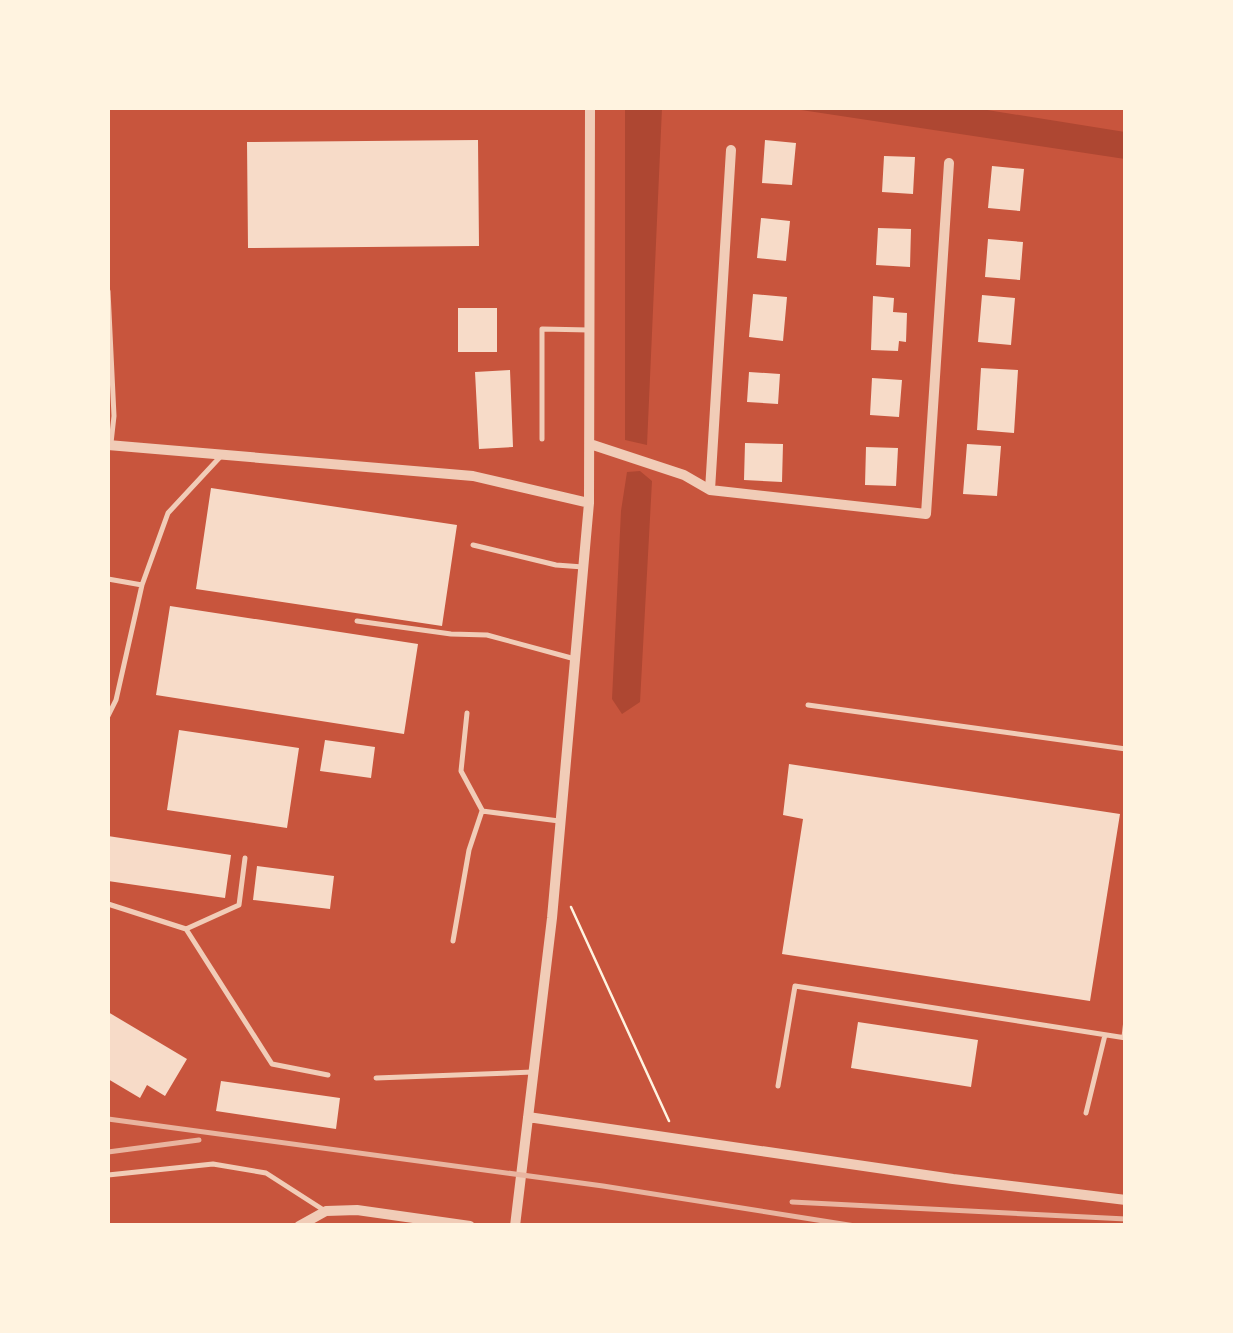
<svg xmlns="http://www.w3.org/2000/svg" width="1233" height="1333" font-family="'DM Sans',sans-serif">
	<style>
		.green { fill: #ae4732 }
		.building { fill: #f7dbc8 }
		.lines { fill: none; stroke-linecap: round; stroke-linejoin: round }
		.path { stroke: #fff3e0; stroke-width: 2.5 }
		.service { stroke: #f1ccb7; stroke-width: 5 }
		.minor { stroke: #f1ccb7; stroke-width: 10 }
		.rail { stroke: #e9b49f; stroke-width: 5 }
	</style>
	<rect width="100%" height="100%" fill="#c8553d"/>
	<path class="green" d="M625,108h37l-15,337 -22,-5z
		M788,108h187l150,24v27z
		M640,471l12,10 -12,221 -18,12 -10,-15 9,-188 6,-39z"/>
	<path class="building" d="M478,140l1,106 -231,2 -1,-106z
		M765,140l31,3 -4,42 -30,-2z
		M884,156l31,1 -2,37 -31,-2z
		M992,166l32,3 -4,42 -32,-3z
		M761,218l29,3 -4,40 -29,-3z
		M878,228l33,1 -1,38 -34,-2z
		M988,239l35,3 -3,38 -35,-3z
		M753,294l34,3 -4,44 -34,-4z
		M982,295l33,3 -4,47 -33,-3z
		M873,296l21,2 -1,14 14,1 -1,29 -7,-1 -1,10 -27,-1z
		M458,308h39v44h-39z
		M981,368l37,2 -4,63 -37,-3z
		M510,370l3,77 -34,2 -4,-77z
		M749,372l31,2 -2,30 -31,-2z
		M872,378l30,2 -3,37 -29,-2z
		M745,443l38,1 -1,38 -38,-2z
		M967,444l34,2 -4,50 -34,-2z
		M866,447l32,1 -2,38 -31,-1z
		M211,488l246,37 -15,101 -246,-37z
		M170,606l248,38 -14,90 -248,-39z
		M179,730l120,18 -12,80 -120,-18z
		M325,740l50,7 -4,31 -51,-7z
		M789,764l331,50 -30,187 -308,-47 21,-135 -20,-4z
		M108,836l123,19 -6,43 -117,-17z
		M257,866l77,10 -4,33 -77,-9z
		M108,1012l79,47 -22,37 -18,-11 -7,13 -32,-19z
		M858,1022l120,18 -7,47 -120,-19z
		M221,1081l119,17 -4,31 -120,-18z"/>
	<g class="lines">
		<path class="path" d="M571,907l98,214"/>
		<path class="service" d="M108,291l6,125 -3,27
			M542,439v-110l47,1
			M473,545l83,20 27,2
			M108,579l34,6
			M357,621l94,13 36,1 88,24
			M808,705l318,44
			M467,713l-6,58 21,39
			M108,716l8,-16 26,-115 26,-72 53,-57
			M108,904l78,25 86,135 56,11
			M186,929l53,-24 6,-47
			M453,941l16,-91 13,-39 77,10
			M1124,1037l2,-17
			M376,1078l157,-6
			M778,1086l17,-100 331,52
			M1086,1113l19,-78
			M108,1175l105,-11 53,9 56,36"/>
		<path class="minor" d="M590,444l94,31 26,15 216,24 23,-351
			M108,445l365,31 116,27
			M710,490l21,-340
			M528,1117l425,62 173,21
			M299,1226l27,-15 31,-1 113,16
			M515,1226l37,-308 37,-415 1,-395"/>
		<path class="rail" d="M108,1119l495,67 252,40
			M108,1152l91,-12
			M792,1202l334,17"/>
	</g>
	<rect width="1233" height="1333" fill="none" stroke="#fff3e0" stroke-width="220"/>
</svg>
